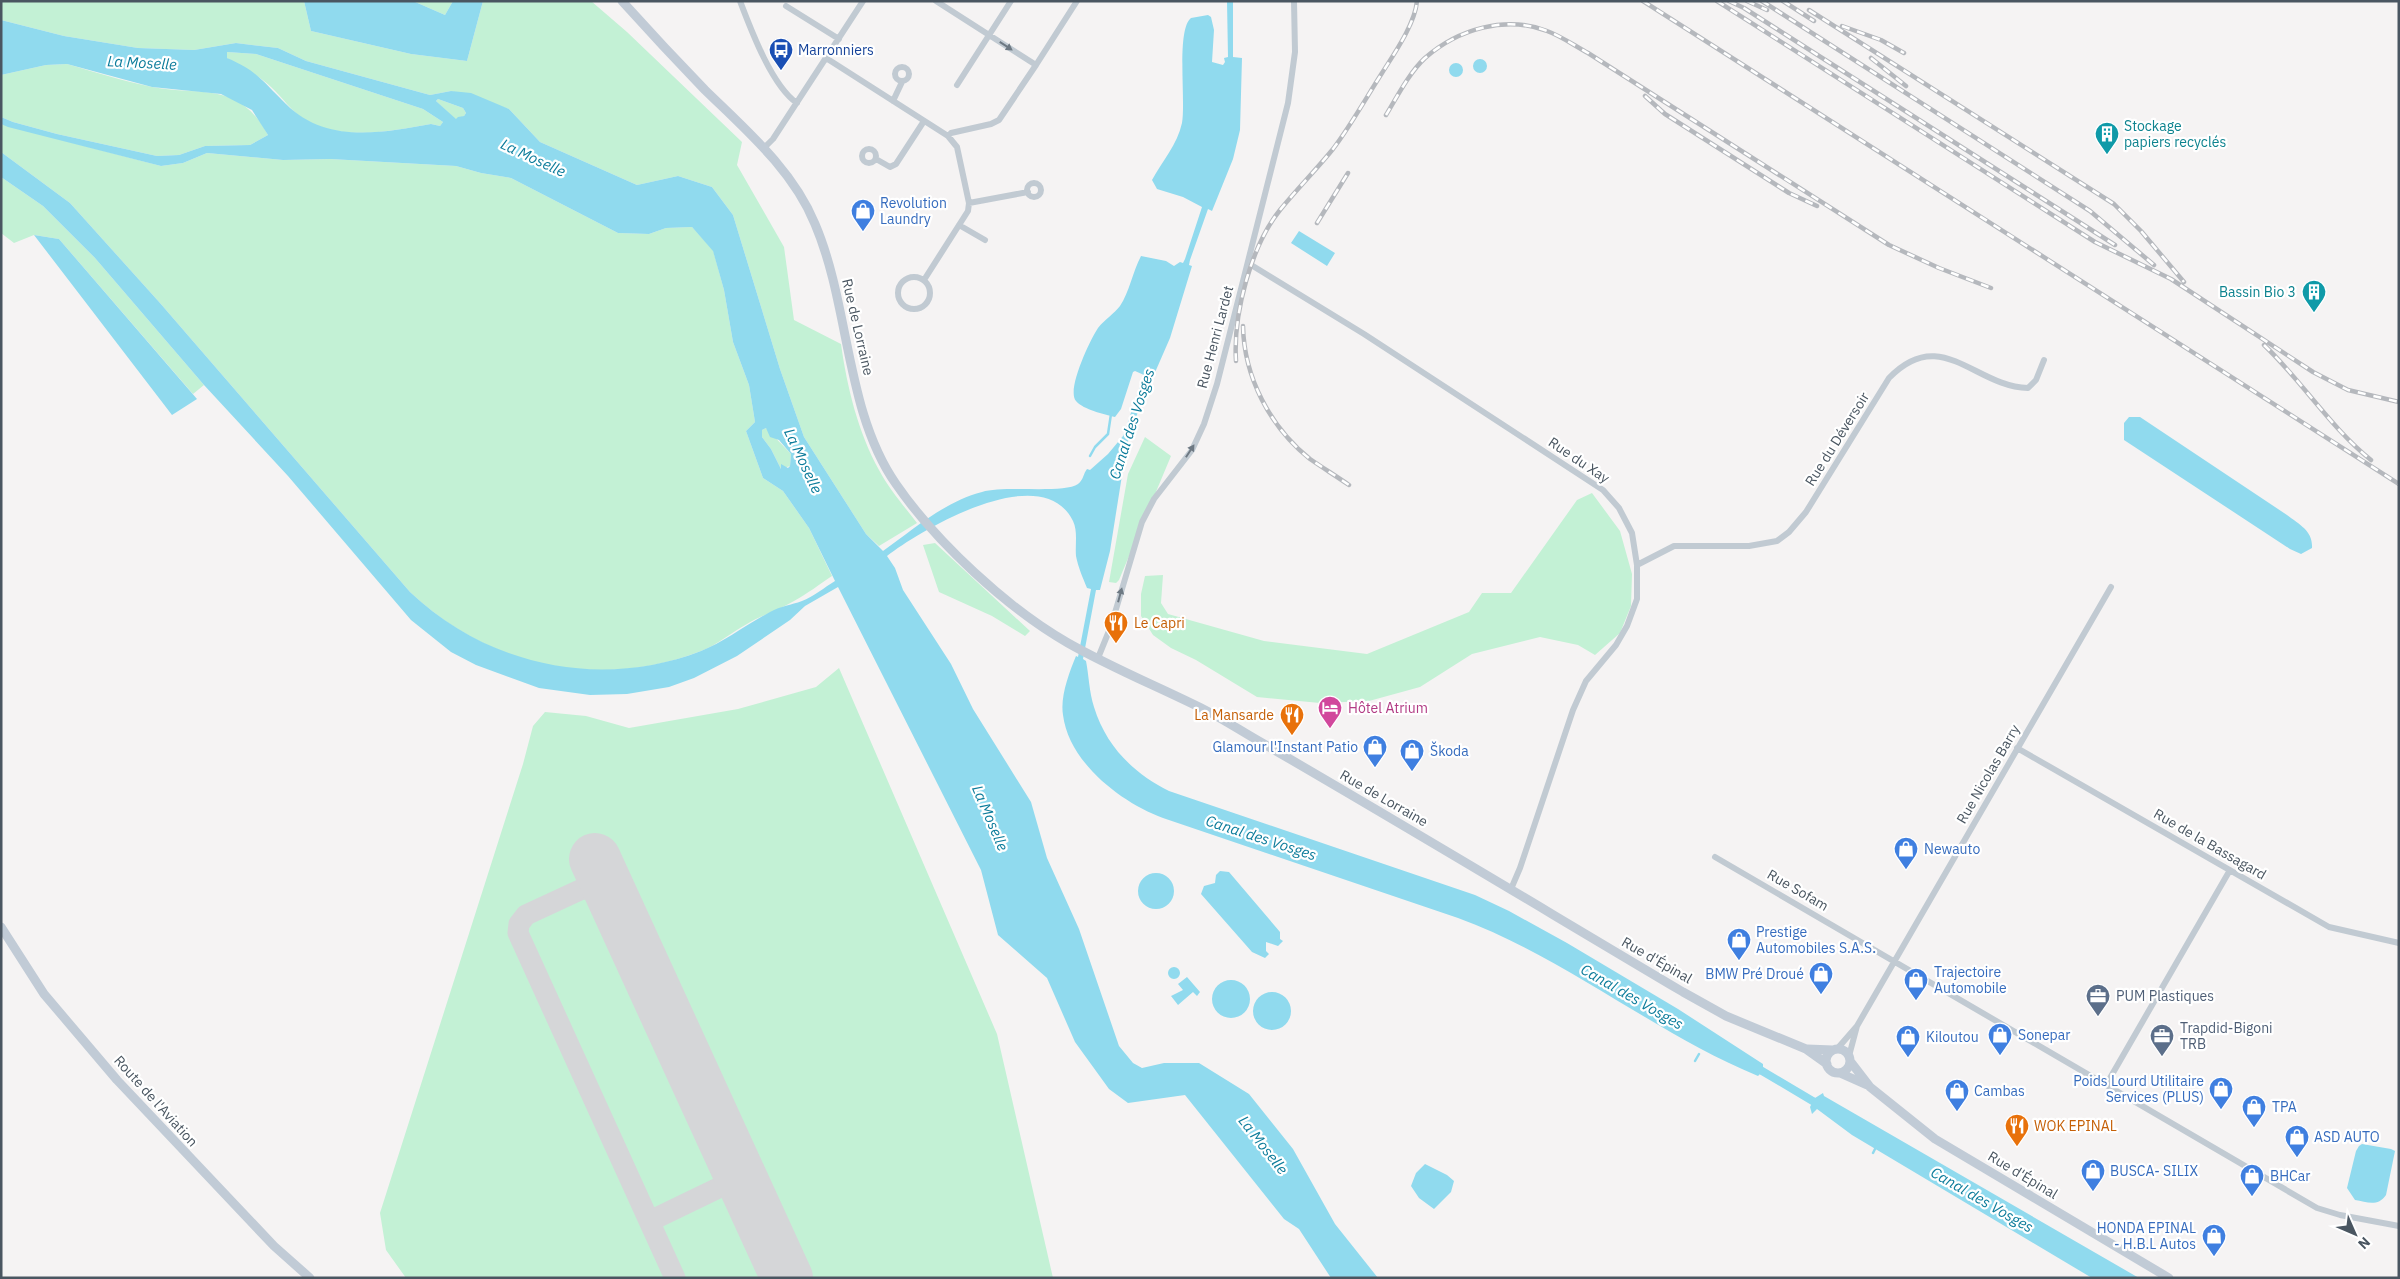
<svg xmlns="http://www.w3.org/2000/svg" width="2400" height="1279" font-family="'IBM Plex Sans',sans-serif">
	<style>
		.green { fill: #c3f1d5 }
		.water { fill: #90daee; fill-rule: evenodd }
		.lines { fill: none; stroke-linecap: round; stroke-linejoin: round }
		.stream { stroke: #90daee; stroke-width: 2.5 }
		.canal { stroke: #90daee; stroke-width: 8 }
		.taxiway { stroke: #d5d6d8; stroke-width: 21 }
		.runway { stroke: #d5d6d8; stroke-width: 52 }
		.street { stroke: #c1cad2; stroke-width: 6 }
		.secondary { stroke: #c1cbd6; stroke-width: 9 }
		.rail-casing { stroke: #b5b8bd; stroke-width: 4.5 }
		.rail { stroke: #fff; stroke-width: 2.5; stroke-dasharray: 8; stroke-linecap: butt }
		.oneway { fill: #6e7983 }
		.labels { text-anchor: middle; stroke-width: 4.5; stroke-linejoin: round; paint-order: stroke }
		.transit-label { font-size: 14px; fill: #164399; stroke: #fff; text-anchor: start }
		.culture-label { font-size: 14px; fill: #0d838f; stroke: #fff; text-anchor: start }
		.shop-label { font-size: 14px; fill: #366cbe; stroke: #fff; text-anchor: start }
		.street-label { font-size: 14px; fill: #4a5661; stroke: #fff }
		.food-label { font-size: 14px; fill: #c56008; stroke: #fff; text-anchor: start }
		.hotel-label { font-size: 14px; fill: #b23c85; stroke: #fff; text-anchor: start }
		.service-label { font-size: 14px; fill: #4e5e75; stroke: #fff; text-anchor: start }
		.water-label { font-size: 15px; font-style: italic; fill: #0c7c9b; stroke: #fff }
	</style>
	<rect width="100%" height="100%" fill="#f5f3f3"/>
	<path class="green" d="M1,1h303l7,30 100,23 56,7 16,-60h108l36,31 115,110 -5,23 47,82 10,73 47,24c6,43 17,88 38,126 10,19 25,36 38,53l-38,23 -13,-12 -62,-97 -24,-68 -47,-154 -21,-28 -34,-11 -41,9 -97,-43 -31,-33 -58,-18 -21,4 -124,-34 -28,-13 -42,-5 -42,7 -56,-2 -74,-12 -63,-16z
		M413,1h40l-8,14z
		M227,52l29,2 167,55 20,13 -3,4 -9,-2c-40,7 -90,18 -127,-5 -13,-8 -21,-21 -33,-32 -12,-12 -30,-20 -44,-29z
		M67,64c28,8 56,17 85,23 50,9 87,-6 116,48l-18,10 -45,1 -26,9 -22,1 -100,-22 -44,-12 -12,-5v-42l45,-10z
		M438,99l25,9 3,5 -2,3 -8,4 -20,-19z
		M1,124l160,42 22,-3 24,-10 76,7 47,-1 126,7 25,7 30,5 107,55 31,1 17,-6 26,-1 21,23 11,40 9,52 16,43 6,37 -9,9 17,47 20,13 26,37 23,48c-12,8 -25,18 -38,25 -15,9 -32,14 -47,23 -15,8 -30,21 -46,27 -103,40 -212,16 -291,-59l-250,-289 -90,-100 -69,-51z
		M1,177l42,29 52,52 109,127 -11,9 -134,-155 -25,-4 -20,8 -13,-10z
		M766,428l25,26 -1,12 -9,3 -10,-20 -9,-12v-7z
		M1145,437l26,19 -52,124 -3,3 -7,-1 19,-108z
		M1592,493l28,38 12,43 -1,32 -11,27 -25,22 -17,-10 -38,-8 -68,17 -52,33 -51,14 -49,2 -63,-6 -61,-37 -25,-12 -18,-13 -12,-19v-22l4,-18 18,-1 -2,28 7,11 96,27 103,13 102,-42 13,-19h29l66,-93z
		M935,543l95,88 -5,5 -33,-20 -53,-24 -16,-47z
		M839,668l158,366 56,244h-647l-20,-28 -6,-37 143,-449 10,-38 12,-14 41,4 43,12 109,-19 78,-22z"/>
	<path class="water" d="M304,1h109l32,14 8,-14h30l-16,60 -56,-7 -100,-23z
		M1227,1h6v56l9,1 -2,72 -7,29 -21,52 -4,-2 -18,51 -1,5 3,1 -22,72 -17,39 -3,-1 -30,89 3,4 -13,82 -10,39h-4l-13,69 3,2c3,15 3,31 8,46 12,39 39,66 75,84l306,104 34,16 58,32 111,66 85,55v4l4,3 -3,5 -4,-2 -2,2c-104,-43 -193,-119 -300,-158l-295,-100c-41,-15 -94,-55 -100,-103 -3,-18 6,-42 13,-59l2,1 13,-68 -4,-1c-4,-10 -9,-21 -11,-32 -1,-11 2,-25 -3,-35 -31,-63 -151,8 -186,35l8,12 8,22 48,74 22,45 58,93 16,56 32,71 40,117 14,17 9,5 22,-5h35l50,31 44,55 42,75 43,54h-47l-32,-49 -15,-10 -99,-124 -57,8 -19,-14 -34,-47 -28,-64 -49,-43 -17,-65 -143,-283 -33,19 -15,14 -53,36 -43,22 -25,9 -42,7 -37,1 -51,-7 -63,-23 -25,-13 -40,-32 -123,-144 -84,-91 -109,-127 -52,-52 -42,-29v-25l69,51 90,100 250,289c78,74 190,98 291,59 21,-8 48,-28 69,-39 11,-6 21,-7 32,-11 11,-4 23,-14 33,-20l-26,-53 -26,-37 -20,-13 -17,-47 9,-9 -6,-37 -16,-43 -9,-52 -11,-39 -21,-24 -26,1 -17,6 -31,-1 -107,-55 -30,-5 -25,-7 -126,-7 -47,1 -76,-7 -24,10 -22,3 -153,-39 -7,-3v-7l12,5 44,12 100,22 22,-1 26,-9 45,-1 18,-10 -16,-25 -31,-16 -69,-7 -85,-23 -21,1 -45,10v-55l63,16 74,12 56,2 42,-7 42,5 28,13 124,34 21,-4 20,2 38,16 31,33 97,43 41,-9 34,11 21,28 47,154 24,68 62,97 17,17c31,-22 61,-49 99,-59 22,-7 82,2 96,-8 6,-5 5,-10 9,-15l3,1 18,-16 15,-18 21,-61 -9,-4 -2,1 -12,37 -6,8c-11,-3 -31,-7 -39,-16 -10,-11 15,-63 22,-73 7,-9 16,-14 22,-22 9,-13 13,-35 21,-50l25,5 8,5 6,-4 3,1 2,-4 17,-52 -19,-10 -26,-8 -5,-9c11,-20 25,-35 30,-57 4,-23 -6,-93 9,-105l17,-3 3,2 3,13 -2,32 11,3 2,-3 -1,-4 4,-1zM227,52l29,2 167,55 20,13 -3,4 -9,-2c-50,9 -105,20 -145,-20 -23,-22 -28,-33 -59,-46zM438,99l25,9 3,5 -2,3 -6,1 -2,2 -20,-18zM766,428l4,9 9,3 12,14 -1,12 -2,2 -7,-4v5l-10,-20 -9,-12v-7z
		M1473 66a7 7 0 1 1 14 0a7 7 0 1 1-14 0Z
		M1449 70a7 7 0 1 1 14 0a7 7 0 1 1-14 0Z
		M1299,231l36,22 -8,13 -36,-23z
		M34,235l25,4 138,160 -25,16z
		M2129,417h11l147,98c13,10 26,16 25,33l-11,6 -11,-5 -166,-109v-17z
		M1220,871l9,1 51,60v7l3,2 -5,5 -12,-4v9l3,3 -4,4 -13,-6 -51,-58 3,-8 11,-3 1,-8z
		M1138 891a18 18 0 1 1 36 0a18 18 0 1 1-36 0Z
		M1168 973a6 6 0 1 1 12 0a6 6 0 1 1-12 0Z
		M1187,977l13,15 -3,4 -4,-4 -15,13 -7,-9 12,-6 -5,-6z
		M1212 999a19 19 0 1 1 38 0a19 19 0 1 1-38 0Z
		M1253 1011a19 19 0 1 1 38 0a19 19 0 1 1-38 0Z
		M1823,1093l1,3 315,182h-47l-240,-143 -35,-26 -5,5 -2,-7 2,-4 -5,-2v-4l3,-1 5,2z
		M2362,1144l29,5 4,2 -9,44c-8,12 -19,7 -31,5l-8,-12 9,-37 3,-5z
		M1425,1164l22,11 7,6 -3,11 -17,17 -15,-11 -8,-12 5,-13z"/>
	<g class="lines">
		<path class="stream" d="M1090,456l5,-9 13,-13 3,-20
			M1695,1061l4,-7
			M1873,1153l2,-4"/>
		<path class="canal" d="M1757,1068l59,35"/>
		<path class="taxiway" d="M611,894l-13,-4 -16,-1 -56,26 -7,9 -1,9 157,345
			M650,1221l91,-44"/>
		<path class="runway" d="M595,859l192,419"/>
		<path class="street" d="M740,1c11,29 32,85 57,102
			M936,1l100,64 41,-64
			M786,6l53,33
			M826,58l122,78 9,11 12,56 -1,8 -44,69
			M895 74a7 7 0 1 1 14 0a7 7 0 1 1-14 0Z
			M957,85l54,-84
			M893,101l9,-19
			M948,136l3,-3 40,-9 8,-4 37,-55
			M764,148l9,-9 90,-138
			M862 156a7 7 0 1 1 14 0a7 7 0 1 1-14 0Z
			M876,159l14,8 6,-3 28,-43
			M1027 190a7 7 0 1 1 14 0a7 7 0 1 1-14 0Z
			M969,203l59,-11
			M959,225l26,15
			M1248,263l116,71 239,156 16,18 13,25 5,32v34l-10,27 -11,19 -30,36 -13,29 -53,158 -9,21
			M898 293a16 16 0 1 1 32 0a16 16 0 1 1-32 0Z
			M1637,565l37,-19h75l28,-5 12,-9 17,-20 83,-134c52,-54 86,9 139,10l8,-8 8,-20
			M1098,658l13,-32 31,-104 12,-23 38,-49 12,-26 13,-40 71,-281 7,-51 -1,-51
			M2017,748l312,179 70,16
			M1715,857l602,351 23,7 59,11
			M1837,1049l20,-23 254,-439
			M1849,1056l8,-30
			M2106,1085l124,-215"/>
		<path class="secondary" d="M622,1c27,30 55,60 83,89 41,40 88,80 110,134 35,82 30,187 81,260 40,58 111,124 172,159 44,25 91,44 137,67 20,10 39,23 59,34 140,81 279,165 419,248l43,24 80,33 21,15
			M1,927l43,67 73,86 157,166 36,32
			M1807,1049l26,1
			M1826 1061a12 12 0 1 1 24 0a12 12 0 1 1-24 0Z
			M1850,1061l20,26 65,52 234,139
			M1840,1073l27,12"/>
		<defs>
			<path id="rail" d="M1643,1l756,483
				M1717,1l378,241 76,37 142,93 35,18 51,12
				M1729,1l15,7 371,237
				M1747,1l20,9
				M1762,1l328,210 64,54
				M1783,1l31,20
				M1809,10l305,194 27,27 43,51
				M1842,26l39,14 23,13
				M1871,58l35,28
				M1645,96l20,18 124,79 28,13
				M1386,115c11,-18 23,-42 39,-57 33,-29 81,-43 122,-27 14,5 28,15 41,22l301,192 50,23 52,20
				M1317,223l31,-50
				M1243,326c1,51 27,101 67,133 13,9 26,17 39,26
				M2264,345c38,36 66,82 107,115
				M1236,361c-3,-47 15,-115 44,-151 17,-21 36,-40 53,-61 18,-24 33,-51 49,-76 12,-19 33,-49 35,-72"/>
		</defs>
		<use href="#rail" class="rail-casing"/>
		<use href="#rail" class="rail"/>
	</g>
	<defs><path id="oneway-solid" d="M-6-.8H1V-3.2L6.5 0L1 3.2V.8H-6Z" transform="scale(1.25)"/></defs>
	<g class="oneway">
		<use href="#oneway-solid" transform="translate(1006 46) rotate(33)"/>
		<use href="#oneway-solid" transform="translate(1190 451) rotate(-57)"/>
		<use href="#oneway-solid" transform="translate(1120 595) rotate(-75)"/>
	</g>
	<defs>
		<symbol id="bus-pin" viewBox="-11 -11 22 30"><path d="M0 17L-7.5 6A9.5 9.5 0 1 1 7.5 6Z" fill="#1a4fb4" stroke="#fff"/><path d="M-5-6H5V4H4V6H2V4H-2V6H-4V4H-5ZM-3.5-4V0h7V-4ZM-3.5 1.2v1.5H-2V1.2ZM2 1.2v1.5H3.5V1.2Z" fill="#fff"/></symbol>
		<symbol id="building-pin" viewBox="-11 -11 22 30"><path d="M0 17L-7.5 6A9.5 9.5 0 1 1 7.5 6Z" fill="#0f9aa8" stroke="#fff"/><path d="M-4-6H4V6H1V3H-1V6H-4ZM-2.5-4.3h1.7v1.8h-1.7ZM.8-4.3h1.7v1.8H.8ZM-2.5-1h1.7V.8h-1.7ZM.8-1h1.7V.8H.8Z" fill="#fff"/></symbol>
		<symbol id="shop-pin" viewBox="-11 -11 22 30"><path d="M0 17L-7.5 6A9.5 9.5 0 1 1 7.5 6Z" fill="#3f7fe0" stroke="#fff"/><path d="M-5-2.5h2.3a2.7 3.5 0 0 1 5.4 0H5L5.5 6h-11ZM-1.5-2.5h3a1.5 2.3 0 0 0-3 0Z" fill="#fff"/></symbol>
		<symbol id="restaurant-pin" viewBox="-11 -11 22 30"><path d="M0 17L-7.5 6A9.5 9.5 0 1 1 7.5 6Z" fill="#e8710a" stroke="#fff"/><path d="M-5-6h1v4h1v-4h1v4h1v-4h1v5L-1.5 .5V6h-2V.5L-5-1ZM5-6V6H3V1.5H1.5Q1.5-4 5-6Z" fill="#fff"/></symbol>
		<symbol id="hotel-pin" viewBox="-11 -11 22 30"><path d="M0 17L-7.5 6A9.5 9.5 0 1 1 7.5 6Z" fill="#d1479c" stroke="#fff"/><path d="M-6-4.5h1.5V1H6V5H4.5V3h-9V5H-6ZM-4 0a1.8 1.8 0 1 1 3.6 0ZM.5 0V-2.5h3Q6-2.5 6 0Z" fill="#fff"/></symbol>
		<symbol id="office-pin" viewBox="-11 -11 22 30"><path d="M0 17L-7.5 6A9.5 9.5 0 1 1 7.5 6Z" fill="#5c6f8a" stroke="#fff"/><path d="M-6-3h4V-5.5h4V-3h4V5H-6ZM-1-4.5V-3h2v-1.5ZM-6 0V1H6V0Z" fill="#fff"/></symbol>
	</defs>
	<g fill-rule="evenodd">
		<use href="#bus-pin" x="767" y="36" width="28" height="38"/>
		<use href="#building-pin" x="2093" y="120" width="28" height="38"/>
		<use href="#shop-pin" x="849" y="197" width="28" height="38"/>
		<use href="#building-pin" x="2300" y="278" width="28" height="38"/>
		<use href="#restaurant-pin" x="1102" y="609" width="28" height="38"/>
		<use href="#hotel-pin" x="1316" y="694" width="28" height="38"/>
		<use href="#restaurant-pin" x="1278" y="701" width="28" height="38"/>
		<use href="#shop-pin" x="1361" y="733" width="28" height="38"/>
		<use href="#shop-pin" x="1398" y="737" width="28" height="38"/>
		<use href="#shop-pin" x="1892" y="835" width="28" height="38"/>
		<use href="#shop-pin" x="1725" y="926" width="28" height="38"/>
		<use href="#shop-pin" x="1807" y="960" width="28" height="38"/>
		<use href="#shop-pin" x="1902" y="966" width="28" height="38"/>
		<use href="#office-pin" x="2084" y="982" width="28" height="38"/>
		<use href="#shop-pin" x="1986" y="1021" width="28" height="38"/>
		<use href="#office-pin" x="2148" y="1022" width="28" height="38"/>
		<use href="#shop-pin" x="1894" y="1023" width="28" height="38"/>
		<use href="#shop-pin" x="2207" y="1075" width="28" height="38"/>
		<use href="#shop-pin" x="1943" y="1077" width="28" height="38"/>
		<use href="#shop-pin" x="2240" y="1093" width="28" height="38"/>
		<use href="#restaurant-pin" x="2003" y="1112" width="28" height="38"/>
		<use href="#shop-pin" x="2283" y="1123" width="28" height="38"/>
		<use href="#shop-pin" x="2079" y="1157" width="28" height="38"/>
		<use href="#shop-pin" x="2238" y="1162" width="28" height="38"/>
		<use href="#shop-pin" x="2200" y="1222" width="28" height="38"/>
	</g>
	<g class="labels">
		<g class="transit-label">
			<text x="798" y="55">Marronniers</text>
		</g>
		<g class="culture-label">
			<text x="2124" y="131">Stockage<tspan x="2124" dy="16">papiers recyclés</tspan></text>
			<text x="2296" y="297" text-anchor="end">Bassin Bio 3</text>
		</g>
		<g class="shop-label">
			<text x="880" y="208">Revolution<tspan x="880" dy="16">Laundry</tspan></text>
			<text x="1358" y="752" text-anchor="end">Glamour l'Instant Patio</text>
			<text x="1430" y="756">Škoda</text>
			<text x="1924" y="854">Newauto</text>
			<text x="1756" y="937">Prestige<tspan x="1756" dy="16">Automobiles S.A.S.</tspan></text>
			<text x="1934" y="977">Trajectoire<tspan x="1934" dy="16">Automobile</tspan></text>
			<text x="1804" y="979" text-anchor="end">BMW Pré Droué</text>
			<text x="2018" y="1040">Sonepar</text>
			<text x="1926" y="1042">Kiloutou</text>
			<text x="2204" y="1086" text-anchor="end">Poids Lourd Utilitaire<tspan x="2204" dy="16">Services (PLUS)</tspan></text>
			<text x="1974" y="1096">Cambas</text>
			<text x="2272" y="1112">TPA</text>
			<text x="2314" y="1142">ASD AUTO</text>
			<text x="2110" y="1176">BUSCA- SILIX</text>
			<text x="2270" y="1181">BHCar</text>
			<text x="2196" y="1233" text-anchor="end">HONDA EPINAL<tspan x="2196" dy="16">- H.B.L Autos</tspan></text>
		</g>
		<g class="street-label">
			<text transform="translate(858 327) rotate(77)" y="5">Rue de Lorraine</text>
			<text transform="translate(1215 337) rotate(-75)" y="5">Rue Henri Lardet</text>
			<text transform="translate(1837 439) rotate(-58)" y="5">Rue du Déversoir</text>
			<text transform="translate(1579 460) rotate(34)" y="5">Rue du Xay</text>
			<text transform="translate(1988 774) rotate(-60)" y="5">Rue Nicolas Barry</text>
			<text transform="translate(1384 798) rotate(30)" y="5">Rue de Lorraine</text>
			<text transform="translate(2210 844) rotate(30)" y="5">Rue de la Bassagard</text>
			<text transform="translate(1798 890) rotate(30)" y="5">Rue Sofam</text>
			<text transform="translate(1657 960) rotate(30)" y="5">Rue d'Épinal</text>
			<text transform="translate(156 1101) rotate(48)" y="5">Route de l'Aviation</text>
			<text transform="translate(2023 1175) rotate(31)" y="5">Rue d'Épinal</text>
		</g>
		<g class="food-label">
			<text x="1134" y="628">Le Capri</text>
			<text x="1274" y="720" text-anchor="end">La Mansarde</text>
			<text x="2034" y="1131">WOK EPINAL</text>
		</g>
		<g class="hotel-label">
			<text x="1348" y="713">Hôtel Atrium</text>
		</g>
		<g class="service-label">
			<text x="2116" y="1001">PUM Plastiques</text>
			<text x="2180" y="1033">Trapdid-Bigoni<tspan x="2180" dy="16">TRB</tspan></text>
		</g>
		<g class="water-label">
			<text transform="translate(142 63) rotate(3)" y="5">La Moselle</text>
			<text transform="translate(533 158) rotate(25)" y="5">La Moselle</text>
			<text transform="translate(1132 424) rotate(-72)" y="5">Canal des Vosges</text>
			<text transform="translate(803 461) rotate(65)" y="5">La Moselle</text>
			<text transform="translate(990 818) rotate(67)" y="5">La Moselle</text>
			<text transform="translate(1261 838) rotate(18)" y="5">Canal des Vosges</text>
			<text transform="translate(1632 997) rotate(30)" y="5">Canal des Vosges</text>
			<text transform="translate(1263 1145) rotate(52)" y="5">La Moselle</text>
			<text transform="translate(1982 1200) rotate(30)" y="5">Canal des Vosges</text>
		</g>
	</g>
	<rect width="2400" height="1279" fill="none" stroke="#4a5661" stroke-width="5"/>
	<g transform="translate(2355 1234) rotate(135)" stroke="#ffffff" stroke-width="4" paint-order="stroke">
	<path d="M0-4L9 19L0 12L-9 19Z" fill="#4a5661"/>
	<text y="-8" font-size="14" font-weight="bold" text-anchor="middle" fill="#4a5661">N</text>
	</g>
</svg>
